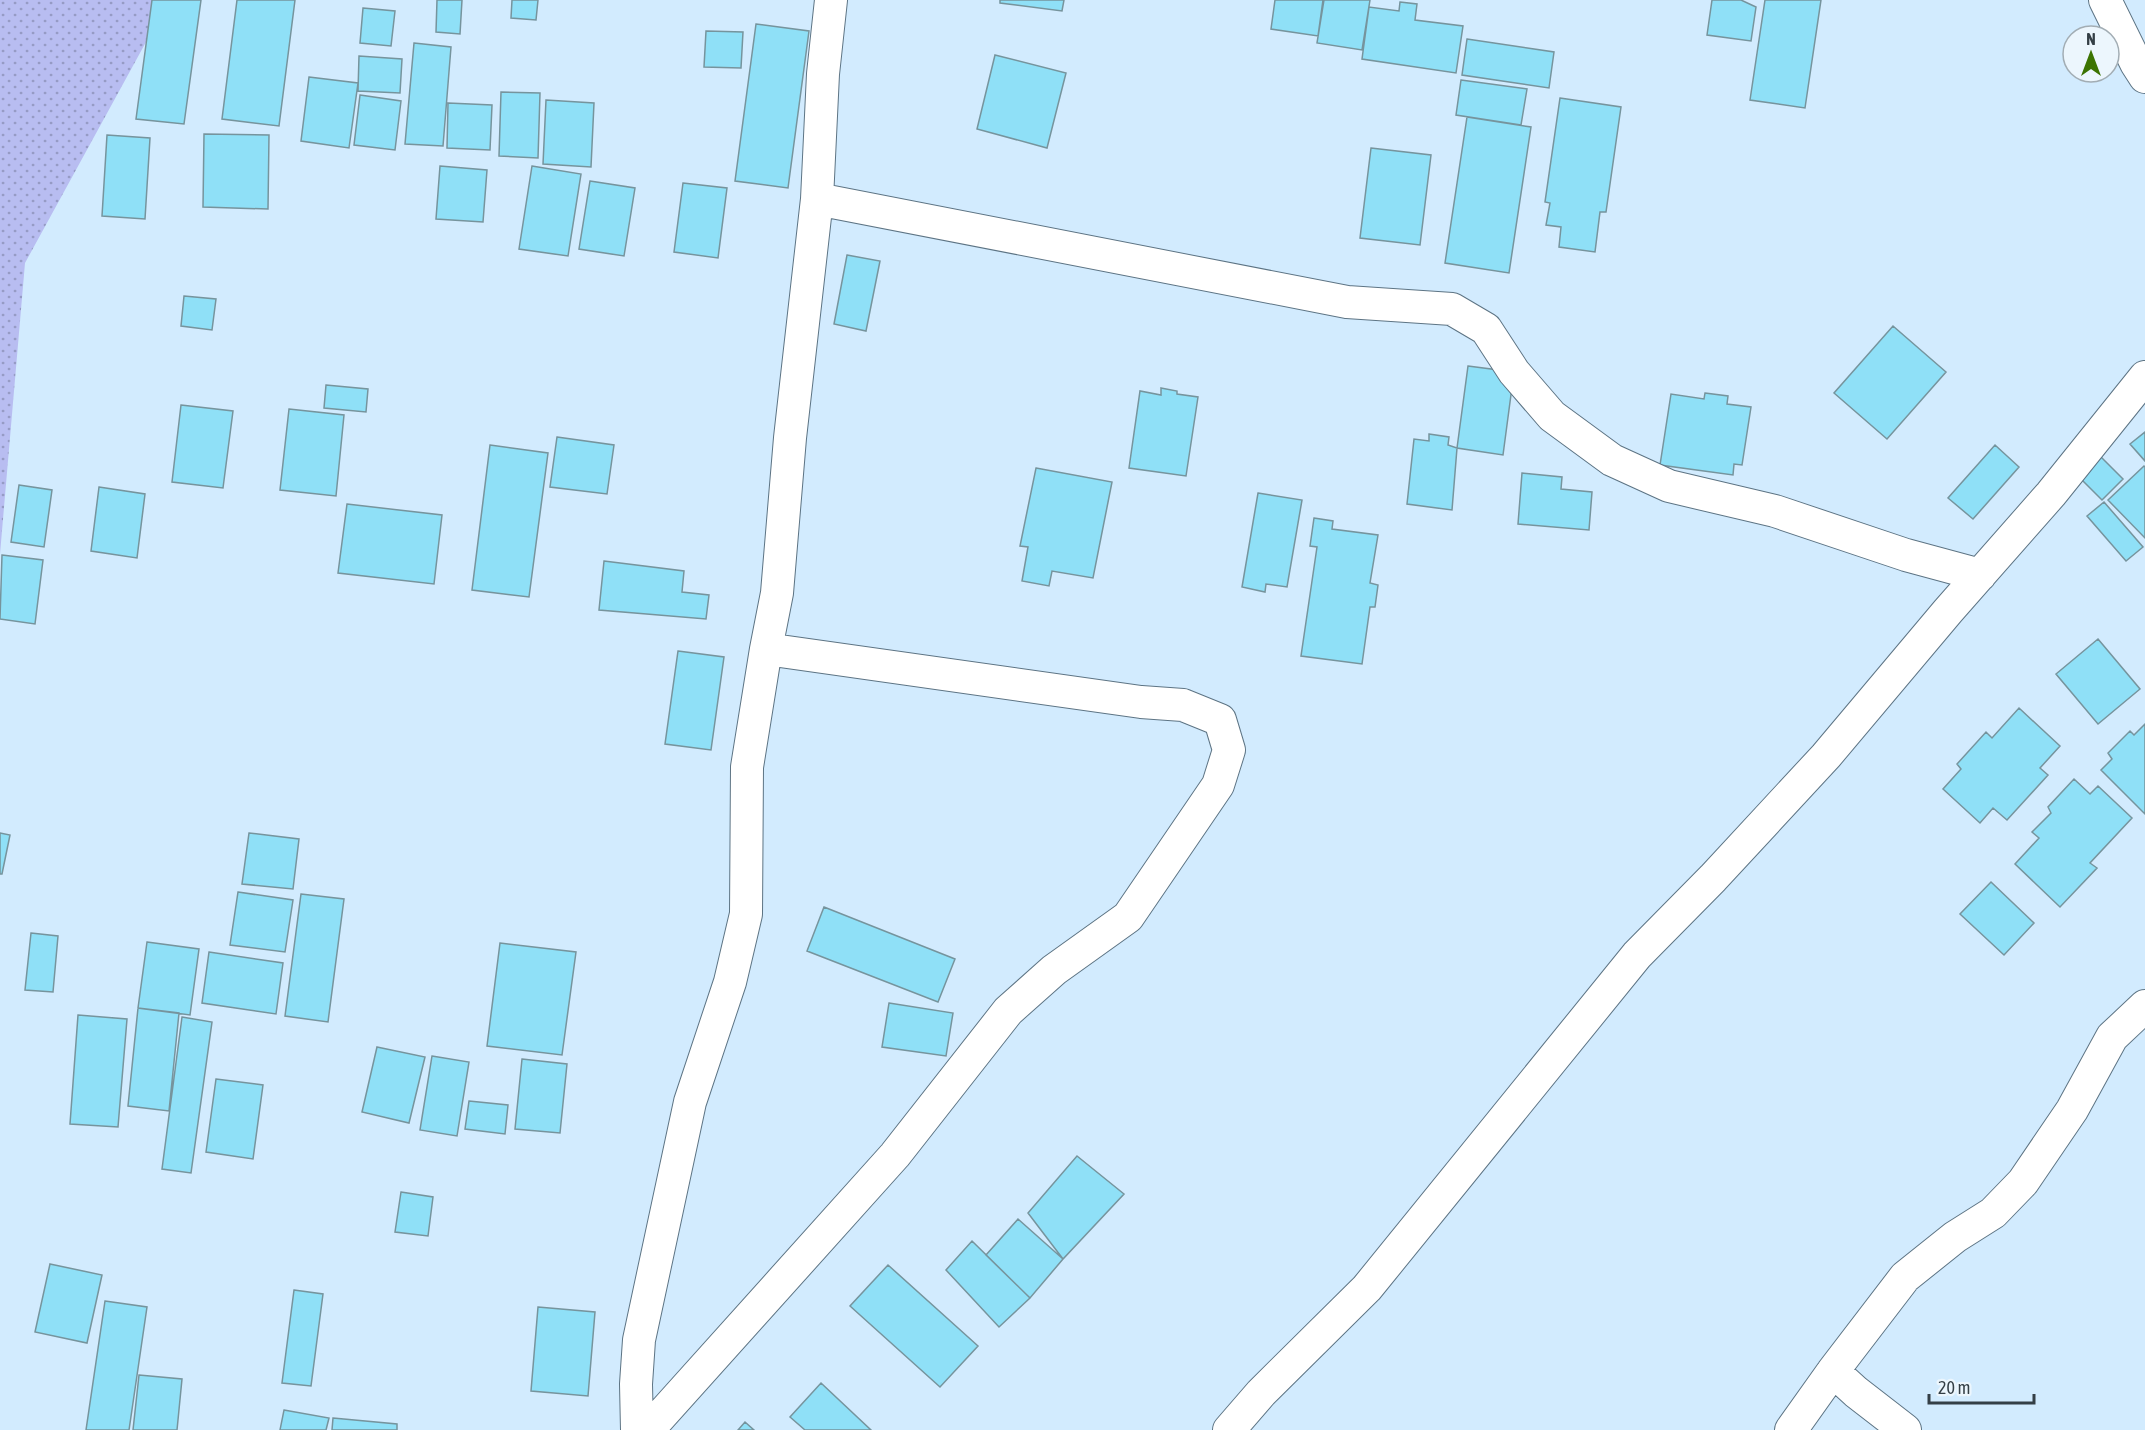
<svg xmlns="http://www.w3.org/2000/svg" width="2145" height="1430" font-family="'Asap Condensed',sans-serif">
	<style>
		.grass { fill: url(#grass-dots) }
		.building { fill: #8fe0f7; stroke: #76949d; stroke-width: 1.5 }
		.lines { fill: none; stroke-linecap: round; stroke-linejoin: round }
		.street-casing { stroke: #5d7484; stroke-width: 34 }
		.street { stroke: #fff; stroke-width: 32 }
	</style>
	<defs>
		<pattern id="grass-dots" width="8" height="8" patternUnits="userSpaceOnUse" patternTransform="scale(1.5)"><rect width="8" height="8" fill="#b8bdf1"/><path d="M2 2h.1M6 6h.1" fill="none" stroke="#969bc5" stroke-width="1.8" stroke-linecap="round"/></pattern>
	</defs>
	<rect width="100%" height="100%" fill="#d2ebfe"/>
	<path class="grass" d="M0,0h169l-144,263 -25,291z"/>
	<path class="building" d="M152,0h49l-17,124 -48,-5z
		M237,0h58l-16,126 -57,-7z
		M437,0h25l-2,34 -24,-2z
		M512,0h26l-2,20 -25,-2z
		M1000,0h64l-2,11 -62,-8z
		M1275,0h48l-5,36 -47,-7z
		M1324,0h46l-8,50 -45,-7z
		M1712,0h29l15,7 -5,34 -44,-6z
		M1765,0h56l-16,108 -55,-8z
		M1400,2l17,2 -2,16 48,6 -7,47 -94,-14 7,-52 30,4z
		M363,8l32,3 -4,35 -31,-3z
		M756,24l53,7 -21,157 -53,-7z
		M706,31l37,1 -2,36 -37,-1z
		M1467,39l87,13 -5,36 -87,-13z
		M414,43l37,4 -8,99 -38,-2z
		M995,55l71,18 -19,75 -70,-19z
		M359,56l43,3 -2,34 -42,-2z
		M309,77l49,6 -9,65 -48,-7z
		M1461,80l66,9 -6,36 -65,-10z
		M501,92l39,1 -2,65 -39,-2z
		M360,95l41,6 -6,49 -41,-5z
		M1560,98l61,9 -15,105h-6l-5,40 -36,-5 2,-20 -15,-2 4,-22 -5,-1z
		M546,100l48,3 -3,64 -48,-3z
		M448,103l44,2 -2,45 -43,-2z
		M1467,117l64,10 -22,146 -64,-10z
		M204,134l65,1 -1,74 -65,-2z
		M107,135l43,3 -5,81 -43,-3z
		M1371,148l60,7 -11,90 -60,-7z
		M440,166l47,4 -4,52 -47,-3z
		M532,166l49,8 -13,82 -49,-7z
		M590,181l45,7 -11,68 -45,-7z
		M683,183l44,5 -9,70 -44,-6z
		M847,255l33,6 -14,70 -32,-7z
		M184,296l32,3 -4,31 -31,-4z
		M1893,326l53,46 -59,67 -53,-46z
		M1468,366l46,6 -11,83 -46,-7z
		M326,385l42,4 -2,23 -42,-4z
		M1161,388l16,3v3l21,3 -12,79 -57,-8 11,-77 21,4z
		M1705,393l23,3 -1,8 24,3 -9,58 -8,-1 -1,11 -73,-10 11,-71 33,5z
		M181,405l52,6 -10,77 -51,-6z
		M289,409l55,6 -8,81 -56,-6z
		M2145,432v29l-15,-17z
		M1429,434l20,3 -1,8 9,3 -5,62 -45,-6 7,-65 15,2z
		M557,437l57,8 -7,49 -57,-7z
		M490,445l58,8 -19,144 -57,-7z
		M1995,445l24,22 -46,52 -25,-21z
		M2100,456l23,23 -21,21 -23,-23z
		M2144,466l1,1v71l-37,-38z
		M1036,468l76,14 -19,96 -41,-7 -3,15 -27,-5 6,-34 -8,-1z
		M1522,473l40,4 -1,12 31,3 -3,38 -71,-6z
		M19,485l33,5 -8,57 -33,-5z
		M99,487l46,7 -8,64 -46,-7z
		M1258,493l44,7 -15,87 -21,-3 -1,8 -23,-5z
		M2104,502l39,45 -17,14 -39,-45z
		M347,504l95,11 -8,69 -96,-11z
		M1314,518l19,3 -1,8 46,6 -8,48 8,2 -3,22h-5l-8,57 -61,-8 16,-109 -7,-1z
		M2,555l41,5 -8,64 -35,-5z
		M604,561l80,10 -2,21 27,3 -3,24 -107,-9z
		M2098,639l42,50 -42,35 -42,-50z
		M678,651l46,6 -13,93 -46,-6z
		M2019,708l41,38 -20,22 8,7 -41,45 -14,-12 -13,15 -37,-34 18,-20 -4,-5 29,-32 6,6z
		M2145,724v90l-44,-44 11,-11 -4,-6 22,-22 4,4z
		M2074,779l16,15 8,-8 34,32 -42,45 7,5 -37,39 -45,-43 24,-26 -7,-6 19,-19 -3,-6z
		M0,833l10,2 -8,39h-2z
		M249,833l50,6 -6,50 -51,-5z
		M1991,882l43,41 -30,32 -44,-41z
		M238,892l55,8 -8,52 -55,-7z
		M301,894l43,5 -16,123 -43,-6z
		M824,907l131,52 -17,43 -131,-51z
		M31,933l27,3 -5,56 -28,-2z
		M147,942l52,7 -9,66 -52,-7z
		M500,943l76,9 -14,103 -75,-9z
		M209,952l74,11 -7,51 -74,-11z
		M889,1003l64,10 -7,43 -64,-9z
		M138,1008l41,5 -10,98 -41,-5z
		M78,1015l49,4 -9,108 -48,-3z
		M182,1017l30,5 -21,151 -29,-4z
		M377,1047l48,10 -16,66 -47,-11z
		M432,1056l37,6 -12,74 -37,-6z
		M522,1059l45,5 -7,69 -45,-4z
		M216,1079l47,6 -10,74 -47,-7z
		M469,1101l39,4 -3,29 -40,-5z
		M1077,1156l47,38 -61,65 -35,-46z
		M401,1192l32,5 -5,39 -33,-4z
		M1018,1219l45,40 -33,39 -44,-43z
		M972,1241l58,57 -31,29 -53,-57z
		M50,1264l52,11 -15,68 -52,-11z
		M888,1265l90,81 -38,41 -90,-81z
		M294,1290l29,4 -12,92 -29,-3z
		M105,1301l42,6 -18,123h-43z
		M538,1307l57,5 -7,84 -57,-5z
		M139,1375l43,4 -5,51h-44z
		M821,1383l50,47h-66l-15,-13z
		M284,1410l45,8 -3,12h-46z
		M333,1418l64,6v6h-65z
		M745,1422l9,8h-16z"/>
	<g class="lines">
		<defs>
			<path id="street" d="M2105,0l31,63 9,14
				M817,199l530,103 105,7 34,20 28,43 38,44 60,44 57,26 106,25 131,44 74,20
				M1833,1371l23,21 49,38
				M637,1430l-1,-46 3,-44 51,-238 40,-120 16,-68 1,-147 19,-118 11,-56 13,-155 27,-239 6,-125 8,-74
				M648,1430l247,-275 113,-144 46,-41 74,-53 90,-132 11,-35 -9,-30 -37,-15 -42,-3 -375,-53
				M1229,1430l32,-37 106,-105 270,-333 76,-77 113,-122 122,-145 103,-117 94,-117
				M1791,1430l42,-59 72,-94 50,-40 38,-24 30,-31 49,-72 40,-73 33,-31"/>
		</defs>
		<use href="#street" class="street-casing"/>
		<use href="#street" class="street"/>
	</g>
	<g transform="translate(2091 54)"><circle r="28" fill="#ecf6fd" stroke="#a2adb4" stroke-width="1.5"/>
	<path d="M0-4.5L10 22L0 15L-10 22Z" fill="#3c7402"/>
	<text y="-9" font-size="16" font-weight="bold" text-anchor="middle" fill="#343f46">N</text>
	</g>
	<path d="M1929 1394v9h105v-9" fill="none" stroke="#343f46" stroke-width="3"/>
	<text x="1938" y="1394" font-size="18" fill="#343f46" stroke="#ecf6fd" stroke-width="4.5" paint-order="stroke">20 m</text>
</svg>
